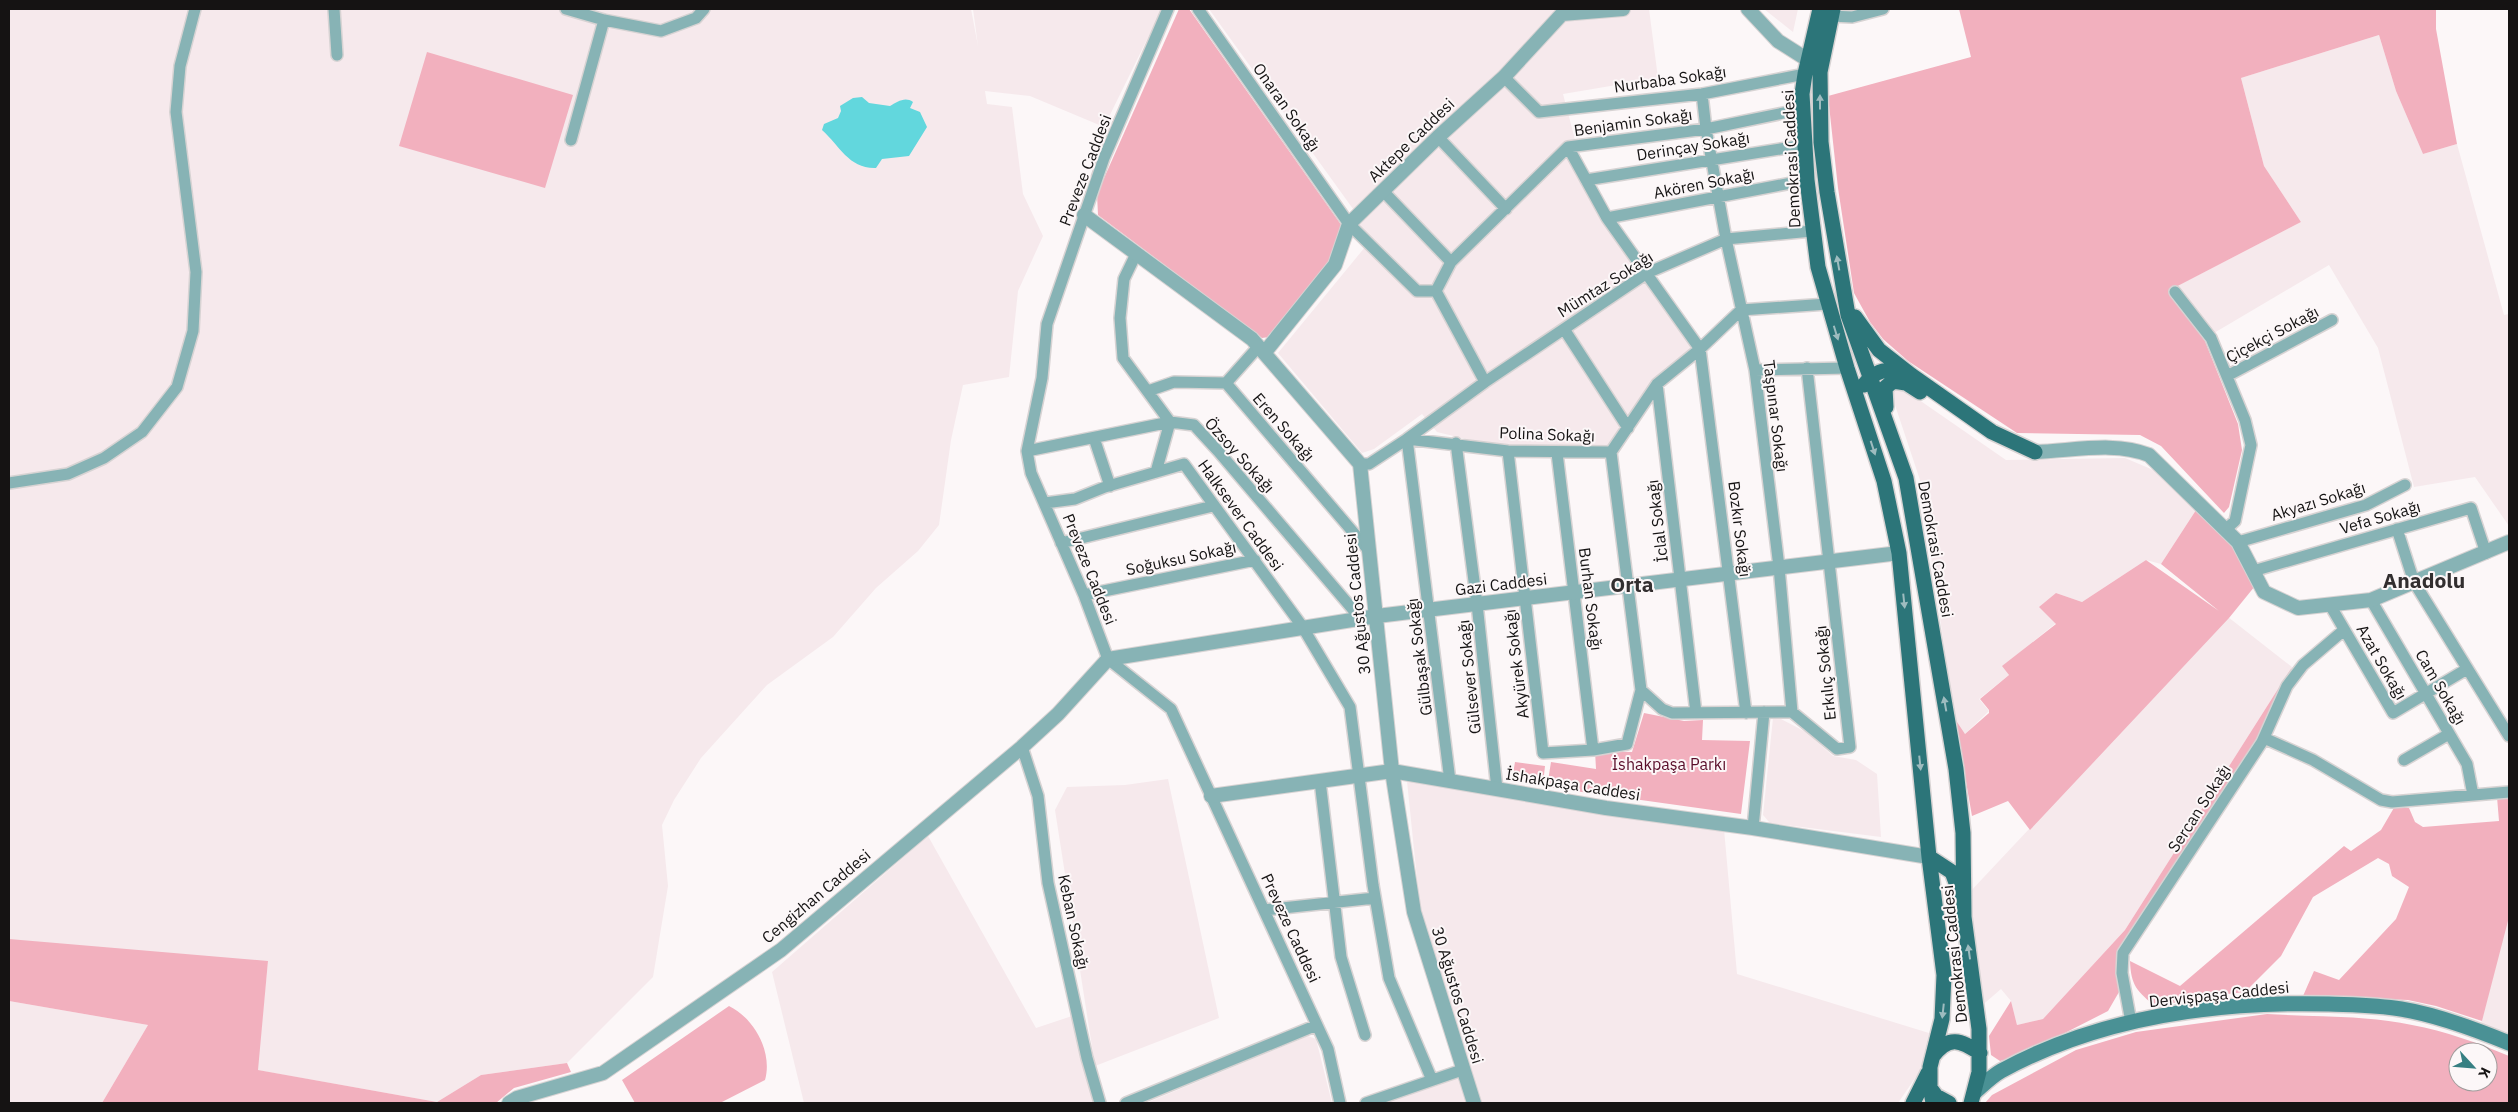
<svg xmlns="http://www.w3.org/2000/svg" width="2518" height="1112" font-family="'IBM Plex Sans',sans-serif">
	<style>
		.built { fill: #f6e9ec }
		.green { fill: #f2b0be; fill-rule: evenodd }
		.water { fill: #62d7dd }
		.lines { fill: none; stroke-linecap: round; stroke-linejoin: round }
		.minor-casing { stroke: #d7d3d3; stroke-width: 14 }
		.tertiary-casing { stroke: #d7d3d3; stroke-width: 16 }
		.secondary-casing { stroke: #d7d3d3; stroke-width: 18 }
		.primary-casing { stroke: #d7d3d3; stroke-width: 18 }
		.minor { stroke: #87b3b5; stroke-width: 11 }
		.tertiary { stroke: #87b3b5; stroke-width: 14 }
		.secondary { stroke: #4a9195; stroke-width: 15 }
		.primary { stroke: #2c7579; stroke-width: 15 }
		.oneway { fill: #9ebcbf }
		.labels { text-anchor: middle; stroke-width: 4; stroke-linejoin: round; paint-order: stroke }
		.street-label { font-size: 16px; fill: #151313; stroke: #fcf7f8 }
		.park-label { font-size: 16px; fill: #590d29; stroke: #fcf7f8 }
		.district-label { font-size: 21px; font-weight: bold; fill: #322e2f; stroke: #fcf7f8 }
	</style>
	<rect width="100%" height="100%" fill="#fcf7f8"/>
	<path class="built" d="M9,9h962l7,37 -5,-37h189l-58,118 -74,-31 -45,-5 2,13 25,3 11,87 20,42 -25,55 -9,86 -46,8 -12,55 -12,85 -21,26 -42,37 -43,49 -66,48 -66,73 -27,42 -12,25 6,61 -15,91 -86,86 -86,12 -44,27 -180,-32 11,-108 -259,-22z
		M1209,9h440l9,69 -95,16 15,57 29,57 97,142 -45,37 -45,65 -107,-3 -70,-17 -15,-18 -48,35 -12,4 -84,-100 92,-112 -14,-16 5,-5z
		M1764,9h34l-5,23z
		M2379,35l17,56 27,63 34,-10 47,171 5,-1v212l-34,-49 -61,10 -36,-139 -49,-83 -115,68 -37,-47 124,-64 -37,-56 -23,-88z
		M1899,386l107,74 119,-2 33,14 40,35 -37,57 -15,-4 -64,42 -26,-9v30l-53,43 6,9 -30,24 10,12 -24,23 -10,-12 -35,-242 -30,-90z
		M2228,617l64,50 -167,263 -82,89 -26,6 -6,-24 -10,-12 -22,19 -11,-114z
		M1773,718h6l27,14 27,24 23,4 21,14 4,63 -111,-14 -7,-8z
		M1168,779l51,239 -124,48 -40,-256 12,-23 58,-2z
		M1407,781l317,48 13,145 192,59 -9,38 -22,32h-513l87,-32 -51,-153z
		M928,836l108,192 36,-12 29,87h-297l-32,-131z
		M2508,917h1v118l-28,-11z
		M9,1001l139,24 -46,78h-93z
		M1308,1036l8,3 16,64h-186z"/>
	<path class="green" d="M1179,9h10l153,217 -10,37 -63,74 -7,1 -164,-123 -1,-21z
		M1959,9h477v20l21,115 -34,10 -27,-63 -17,-56 -138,43 23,88 37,56 -133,69 37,50 33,83 4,26 -13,57 -5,6 -63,-67 -21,-11 -123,-2 -109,-72 -25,-22 -13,-17 -16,-29 -16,-105 -10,-92 143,-39z
		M427,52l146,43 -28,93 -146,-42z
		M2198,507l36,39 21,40 -26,32 -199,212 -22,-29 -36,15 -17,-97 10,15 24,-21v-3l-9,-11 29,-24 -7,-9 54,-42 -17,-17 17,-14 26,9 64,-42 73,51 -58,-47z
		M2292,667l-33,71 -139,216 -4,17 3,21 -11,19 -88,45 -20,5 -9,-6 -2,-19 22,-35 6,24 26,-6 82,-89z
		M1644,713l40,8 19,-1 -1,20 48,1 -9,73 -143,-20 -1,-5 -1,5 -49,-7 4,-25 45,7 -1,-18 37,1z
		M1515,762l30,4 -2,18 -31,-4z
		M2509,796v121l-27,104 -46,-15 -28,-6 -105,-4 11,-25 25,9 57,-61 13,-32 -17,-11 -3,-12 -11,-6 -65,39 -32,59 -36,36 -51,6 -38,9c-19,-16 -25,-21 -26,-46l50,25 164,-140 7,5 30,-21 14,-24 14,2 6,14 8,5 76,-6 -2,-24z
		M9,939l259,22 -10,109 179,32 44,-27 86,-12 4,9 -57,16 -18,15h-394l46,-78 -139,-24z
		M729,1006c25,12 44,46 36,74l-45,23h-85l-13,-23z
		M2267,1014c48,3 98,1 145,11 33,6 66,18 97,31v47h-524l7,-8 84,-45 60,-18zM2458,1052h30v30h-30z"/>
	<path class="water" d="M862,97l7,6 21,3c7,-4 15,-10 23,-4l-3,6 10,4 7,15 -18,29 -27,3 -6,9c-27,1 -36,-22 -54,-38l2,-6 14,-6 3,-7 -1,-5 13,-8z"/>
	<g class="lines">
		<defs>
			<path id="minor" d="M334,9l3,46
				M566,9l38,11 57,11 35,-13 8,-9
				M1168,9l-64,149 -57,166 -5,54 -15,73 4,22 53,122 24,64 63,50 157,340 12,54
				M1198,9l151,215 68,67h19
				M1831,16l21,1 31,-8
				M1504,77l35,35 163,-18 103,-20
				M1702,94l4,35 20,110 29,131 24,197 13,145
				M1438,137l68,72
				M571,140l33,-120
				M1568,147l39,71 93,131 46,364
				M1586,180l219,-35
				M1383,191l68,71 -15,29 49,91
				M1607,218l200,-38
				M1136,254l-12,25 -4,39 3,40 47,64 24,3 24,26 143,168
				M1451,262l117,-115 138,-18 97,-20
				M2175,292l36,46 34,82 6,25 -16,76 -10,9
				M1564,329l64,99
				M1755,370l92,-2
				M2227,376l105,-56
				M1226,383l33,-37
				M1657,384l39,329
				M1148,391l26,-9 52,1 144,169
				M1094,438l16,48
				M1456,443l21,161 20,185
				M1027,451l143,-29 -14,50
				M1508,451l35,302 50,-3 34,-6 14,-54 -30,-238
				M1557,453l36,297
				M1360,464h9l38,-25 101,12 103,1 46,-68 43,-35 41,-39 86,-6
				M9,483l59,-9 36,-16 38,-26 35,-45 16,-56 3,-59 -20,-160 4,-46 15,-57
				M1045,503l30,-4 30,-12 79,-23 118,162 48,81 23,178 16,93 43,102
				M2397,529l17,53 95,154
				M2238,542l128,-37 39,-20
				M1061,543l152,-37
				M2253,571l218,-63 15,45
				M1084,595l171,-35
				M2371,600l96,164 6,31
				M2330,605l63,108 74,-44
				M1641,690l21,19 10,4 120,-1 45,37 13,-2 -43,-379
				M2264,738l49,22 68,40 11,2 117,-10
				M1022,747l16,49 10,87 39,175 13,45
				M2404,760l45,-26
				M1320,781l21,176 24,78
				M1450,781l-43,-342 78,-57 162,-109 79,-34 86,-8
				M1753,828l11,-116
				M1264,910l111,-12
				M2131,1022l-9,-49 1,-20 139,-211 25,-56 16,-21 41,-35
				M1126,1103l191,-78
				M1366,1103l96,-33"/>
			<path id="tertiary" d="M1748,9l30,32 30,19
				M1084,215l168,124 108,125 32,307 22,141 60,191
				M1265,352l70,-87 14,-41 89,-87 66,-60 58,-63 61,-5
				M2035,452c37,-1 80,-11 114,3l89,87 26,50 34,16 73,-8 138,-58
				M1211,796l181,-25 214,37 147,20 176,29
				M509,1103l8,-5 86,-25 178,-123 241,-203 36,-33 50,-55 269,-43 522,-63"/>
			<path id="secondary" d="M1975,1092c8,-7 17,-16 26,-21 99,-54 217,-70 328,-67 24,1 48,1 72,5 37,6 74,20 108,34"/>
			<path id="primary" d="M1820,9l-15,65 -3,20 5,86 11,87 29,101 37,113 15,72 30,304 15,118 -2,44 -12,48v19l3,17
				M1833,9l-13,63 1,70 6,50 21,123 58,163 50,291 7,64 1,84 15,112v43l-8,31
				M1855,317l24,33 32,25 81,57 43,20
				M1864,385c11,-15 24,-18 41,-12
				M1886,407l-1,-19 8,-7 13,2 14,9
				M1929,857l23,15 7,19
				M1933,1056c16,-21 27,-16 47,-3
				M1930,1088l6,8 13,7
				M1913,1103l15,-30"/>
		</defs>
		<use href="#minor" class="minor-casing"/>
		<use href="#tertiary" class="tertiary-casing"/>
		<use href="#secondary" class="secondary-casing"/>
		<use href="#primary" class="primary-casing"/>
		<use href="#minor" class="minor"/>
		<use href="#tertiary" class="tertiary"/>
		<use href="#secondary" class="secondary"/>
		<use href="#primary" class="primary"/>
	</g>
	<defs><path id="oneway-solid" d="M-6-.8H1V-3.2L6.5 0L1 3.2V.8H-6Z" transform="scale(1.25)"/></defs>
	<g class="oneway">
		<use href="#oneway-solid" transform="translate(1820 102) rotate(-90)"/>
		<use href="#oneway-solid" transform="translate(1838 263) rotate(-100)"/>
		<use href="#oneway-solid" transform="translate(1836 333) rotate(73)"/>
		<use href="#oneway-solid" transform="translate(1873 448) rotate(72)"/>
		<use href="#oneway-solid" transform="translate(1904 601) rotate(84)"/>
		<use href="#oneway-solid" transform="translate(1945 704) rotate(-100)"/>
		<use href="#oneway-solid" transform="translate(1920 763) rotate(84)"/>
		<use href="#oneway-solid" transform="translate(1969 952) rotate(-98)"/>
		<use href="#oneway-solid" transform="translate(1943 1011) rotate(96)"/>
	</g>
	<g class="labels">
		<g class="street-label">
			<text transform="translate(1670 79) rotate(-8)" y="6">Nurbaba Sokağı</text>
			<text transform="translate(1287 107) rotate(55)" y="6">Onaran Sokağı</text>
			<text transform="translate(1633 122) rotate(-8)" y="6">Benjamin Sokağı</text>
			<text transform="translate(1411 140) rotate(-44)" y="6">Aktepe Caddesi</text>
			<text transform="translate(1693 146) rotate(-9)" y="6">Derinçay Sokağı</text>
			<text transform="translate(1791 159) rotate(-93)" y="6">Demokrasi Caddesi</text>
			<text transform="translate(1085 170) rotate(-69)" y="6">Preveze Caddesi</text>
			<text transform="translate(1704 183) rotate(-11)" y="6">Akören Sokağı</text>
			<text transform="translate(1605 284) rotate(-32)" y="6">Mümtaz Sokağı</text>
			<text transform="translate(2272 334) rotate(-28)" y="6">Çiçekçi Sokağı</text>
			<text transform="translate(1776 416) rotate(83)" y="6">Taşpınar Sokağı</text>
			<text transform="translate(1284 427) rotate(49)" y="6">Eren Sokağı</text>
			<text transform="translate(1547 434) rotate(2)" y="6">Polina Sokağı</text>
			<text transform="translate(1240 455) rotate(48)" y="6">Özsoy Sokağı</text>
			<text transform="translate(2318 501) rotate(-17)" y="6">Akyazı Sokağı</text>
			<text transform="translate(1241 515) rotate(54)" y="6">Halksever Caddesi</text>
			<text transform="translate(2380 517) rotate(-16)" y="6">Vefa Sokağı</text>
			<text transform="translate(1657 521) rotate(-97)" y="6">İclal Sokağı</text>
			<text transform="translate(1740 529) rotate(83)" y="6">Bozkır Sokağı</text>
			<text transform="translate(1936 549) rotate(80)" y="6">Demokrasi Caddesi</text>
			<text transform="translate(1181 558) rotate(-12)" y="6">Soğuksu Sokağı</text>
			<text transform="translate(1090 569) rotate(68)" y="6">Preveze Caddesi</text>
			<text transform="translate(1501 584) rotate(-7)" y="6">Gazi Caddesi</text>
			<text transform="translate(1591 599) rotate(83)" y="6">Burhan Sokağı</text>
			<text transform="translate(1357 604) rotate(-96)" y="6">30 Ağustos Caddesi</text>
			<text transform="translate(1419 657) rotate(-97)" y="6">Gülbaşak Sokağı</text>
			<text transform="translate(2382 662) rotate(60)" y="6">Azat Sokağı</text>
			<text transform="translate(1516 664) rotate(-97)" y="6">Akyürek Sokağı</text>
			<text transform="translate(1825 673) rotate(-96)" y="6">Erkılıç Sokağı</text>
			<text transform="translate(1469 677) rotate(-96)" y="6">Gülsever Sokağı</text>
			<text transform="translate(2441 687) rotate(60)" y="6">Cam Sokağı</text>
			<text transform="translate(1573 784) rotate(9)" y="6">İshakpaşa Caddesi</text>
			<text transform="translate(2199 808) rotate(-57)" y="6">Sercan Sokağı</text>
			<text transform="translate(816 896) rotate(-40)" y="6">Cengizhan Caddesi</text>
			<text transform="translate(1074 922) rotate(78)" y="6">Keban Sokağı</text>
			<text transform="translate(1291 928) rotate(65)" y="6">Preveze Caddesi</text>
			<text transform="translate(1954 954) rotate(-96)" y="6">Demokrasi Caddesi</text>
			<text transform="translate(2219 994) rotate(-6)" y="6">Dervişpaşa Caddesi</text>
			<text transform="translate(1458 995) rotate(73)" y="6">30 Ağustos Caddesi</text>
		</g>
		<g class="park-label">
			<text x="1669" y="770">İshakpaşa Parkı</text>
		</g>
		<g class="district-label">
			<text x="2424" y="588">Anadolu</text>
			<text x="1632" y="592">Orta</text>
		</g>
	</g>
	<rect width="2518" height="1112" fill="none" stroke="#151313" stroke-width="20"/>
	<g transform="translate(2473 1067) rotate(116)"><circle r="24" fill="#fcf7f8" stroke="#a09c9c"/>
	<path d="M0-4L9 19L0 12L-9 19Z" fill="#367f82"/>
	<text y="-8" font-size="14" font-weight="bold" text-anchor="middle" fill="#151313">K</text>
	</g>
</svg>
